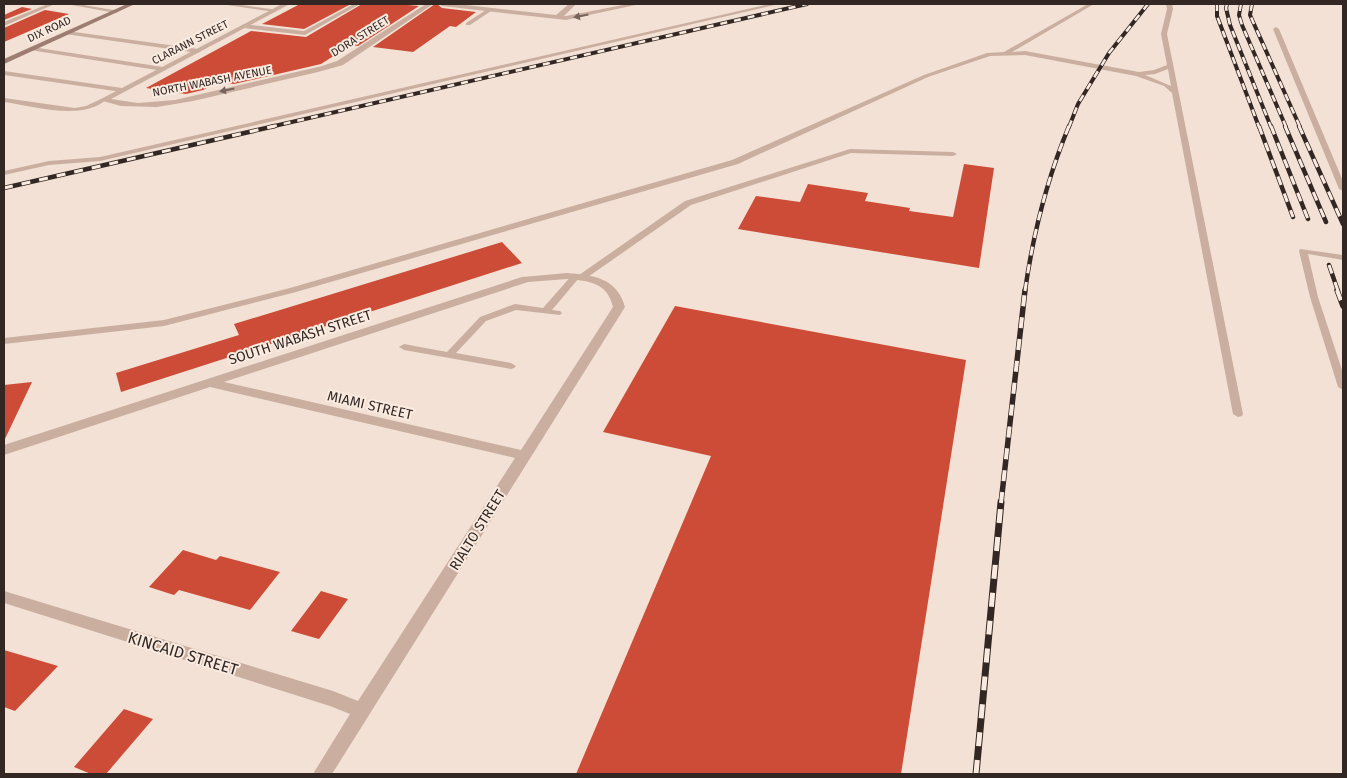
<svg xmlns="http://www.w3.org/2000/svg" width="1347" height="778" font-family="'Fira Sans',sans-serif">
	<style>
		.building { fill: #cd4c37 }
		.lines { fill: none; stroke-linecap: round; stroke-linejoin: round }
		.lane { fill: #caafa0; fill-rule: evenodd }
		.street { fill: #caafa0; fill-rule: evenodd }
		.secondary { fill: #9d7d72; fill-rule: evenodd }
		.rail-far3-casing { stroke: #332724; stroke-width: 4 }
		.rail-far2-casing { stroke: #332724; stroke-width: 4.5 }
		.rail-far1-casing { stroke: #332724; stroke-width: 5.5 }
		.rail-casing { stroke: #332724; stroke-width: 7 }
		.rail-far3 { stroke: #faebe0; stroke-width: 2.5; stroke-dasharray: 7; stroke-linecap: butt }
		.rail-far2 { stroke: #faebe0; stroke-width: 3; stroke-dasharray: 9; stroke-linecap: butt }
		.rail-far1 { stroke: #faebe0; stroke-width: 4; stroke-dasharray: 11; stroke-linecap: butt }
		.rail { stroke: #faebe0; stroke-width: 5; stroke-dasharray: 14; stroke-linecap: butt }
		.oneway { fill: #77645c }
		.labels { text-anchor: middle; stroke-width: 4; stroke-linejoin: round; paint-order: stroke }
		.far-street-label { font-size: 11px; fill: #332724; stroke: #faebe0 }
		.street-label { font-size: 14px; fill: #332724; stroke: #faebe0 }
		.near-street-label { font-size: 16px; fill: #332724; stroke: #faebe0 }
	</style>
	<rect width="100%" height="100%" fill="#f2e1d4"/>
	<path class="building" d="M300,4h51l-47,25 -42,-5z
		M362,4h35l22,2 -61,40 -7,-1 -30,19 -87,20 -16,-2 -15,8 -17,4 -40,-6 105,-57 55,6z
		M435,4h2l5,4 34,4 -20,15 -6,-1 -37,26 -40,-5z
		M22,7l10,2 -28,11v-5z
		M45,10l24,4 -65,28v-14z
		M964,164l30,4 -15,100 -241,-39 18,-33 44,6 8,-18 60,9 -3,8 45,7 -1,3 44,6z
		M502,242l20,21 -401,129 -5,-19 123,-38 -5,-11z
		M675,306l291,54 -65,414h-325l135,-318 -108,-24z
		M32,382l-28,59v-56z
		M183,550l33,10 4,-4 60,16 -30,38 -71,-20 -5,5 -25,-8z
		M321,591l27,8 -29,40 -28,-8z
		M4,650l54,16 -43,45 -11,-4z
		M124,709l29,10 -47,55h-15l-17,-7z"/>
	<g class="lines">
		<path class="lane" d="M48,4h7l-51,22v-4z
			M66,4h12l41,7 -3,2z
			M220,4h15l43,6 -3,2z
			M354,4h6l-55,31 -61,-7 -3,-2 3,-2 60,7z
			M770,4h9l-679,157 -51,4 -45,10v-4l45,-10 51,-4z
			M1088,4h6l-82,48 13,-1 114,21 15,-2 13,-5 -6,-31 6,-25 -1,-5h6l1,5 -6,25 76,380 -1,2 -4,1 -5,-3 -61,-321 -8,-7 -28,-10 -111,-21 -35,1 -62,21 -190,87 -442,128 -132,34 -160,18v-6l160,-18 126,-32 442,-128 192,-85 63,-22 17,-1zM1168,69l3,17 -26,-11 10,-1z
			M489,8l5,1 -24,16h-4v-2z
			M1276,27l3,2 64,152v10l-4,-2 -66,-160z
			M67,31l131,18 3,2 -3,2 -133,-19v-2z
			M32,47l131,20 3,2 -3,2 -133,-21 -1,-1z
			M4,71l118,17 3,2 -3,2 -118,-17z
			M4,98l71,10 11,-2 15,-7 5,1c-25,21 -72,6 -102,2z
			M850,149l103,3 4,2 -4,2 -102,-3 -160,52 -106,74 -6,-1 -27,32 8,1 2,2 -2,2 -44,-5 -30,11 -30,32 55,10 5,3 -2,2 -3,1 -107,-19 -5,-3 5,-3 43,8 33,-35 35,-13 28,4 30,-34 6,1 106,-74z
			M1300,249l43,6v5l-35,-6 10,43 25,76v17l-5,-3 -28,-90 -11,-46z"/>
		<path class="street" d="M282,4h8l-179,95 27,4 37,-3 147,-34 15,-5 89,-57h7l-90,61 -25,7 -125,29 -36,6 -36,-1 -22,-6z
			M439,4h18l99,11 13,-11h7l-12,12h2l62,-12h12l-74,16 -124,-14z
			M567,273c27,2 50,5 58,34l-293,467h-19l37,-60 -20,-8 -326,-103v-12l329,100 25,10 157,-243 -305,-71 -206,68v-10l518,-168zM567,279c22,2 40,3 46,28l-92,143 -297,-68 304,-100z"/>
		<path class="secondary" d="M127,4h8l-131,60v-5z"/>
		<defs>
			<path id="rail-far3" d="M1217,4v12l42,111
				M1227,4l-1,4 4,17 41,102
				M1241,4l-2,11 3,10 44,102
				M1252,4l-2,11 50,112
				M270,127l537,-123
				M1069,127l9,-23 31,-51 39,-49"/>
			<path id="rail-far2" d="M1259,126l34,91
				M1271,126l37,93
				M1285,126l41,96
				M1299,126l44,98
				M4,188l271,-62
				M1329,265l9,26
				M1025,291c8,-57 22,-112 44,-165"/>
			<path id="rail-far1" d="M1337,290l6,16
				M1001,503l24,-213"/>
			<path id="rail" d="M976,774l25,-272"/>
		</defs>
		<use href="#rail-far3" class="rail-far3-casing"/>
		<use href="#rail-far2" class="rail-far2-casing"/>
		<use href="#rail-far1" class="rail-far1-casing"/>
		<use href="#rail" class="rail-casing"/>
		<use href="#rail-far3" class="rail-far3"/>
		<use href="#rail-far2" class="rail-far2"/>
		<use href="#rail-far1" class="rail-far1"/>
		<use href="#rail" class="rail"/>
	</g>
	<defs><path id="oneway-solid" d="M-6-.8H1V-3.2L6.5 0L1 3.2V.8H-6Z" transform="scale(1.25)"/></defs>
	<g class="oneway">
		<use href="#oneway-solid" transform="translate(581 16) rotate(169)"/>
		<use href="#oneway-solid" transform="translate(227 90) rotate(168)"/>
	</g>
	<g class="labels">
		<g class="far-street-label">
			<text transform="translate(49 29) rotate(-25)" y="4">DIX ROAD</text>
			<text transform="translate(360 36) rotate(-32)" y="4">DORA STREET</text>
			<text transform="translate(190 42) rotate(-27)" y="4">CLARANN STREET</text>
			<text transform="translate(212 81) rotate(-11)" y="4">NORTH WABASH AVENUE</text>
		</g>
		<g class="street-label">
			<text transform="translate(300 337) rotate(-18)" y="5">SOUTH WABASH STREET</text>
			<text transform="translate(370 405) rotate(13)" y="5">MIAMI STREET</text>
			<text transform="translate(477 530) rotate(-58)" y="5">RIALTO STREET</text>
		</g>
		<g class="near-street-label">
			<text transform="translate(183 653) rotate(17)" y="6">KINCAID STREET</text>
		</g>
	</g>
	<rect width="1347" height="778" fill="none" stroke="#332724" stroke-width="10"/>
</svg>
